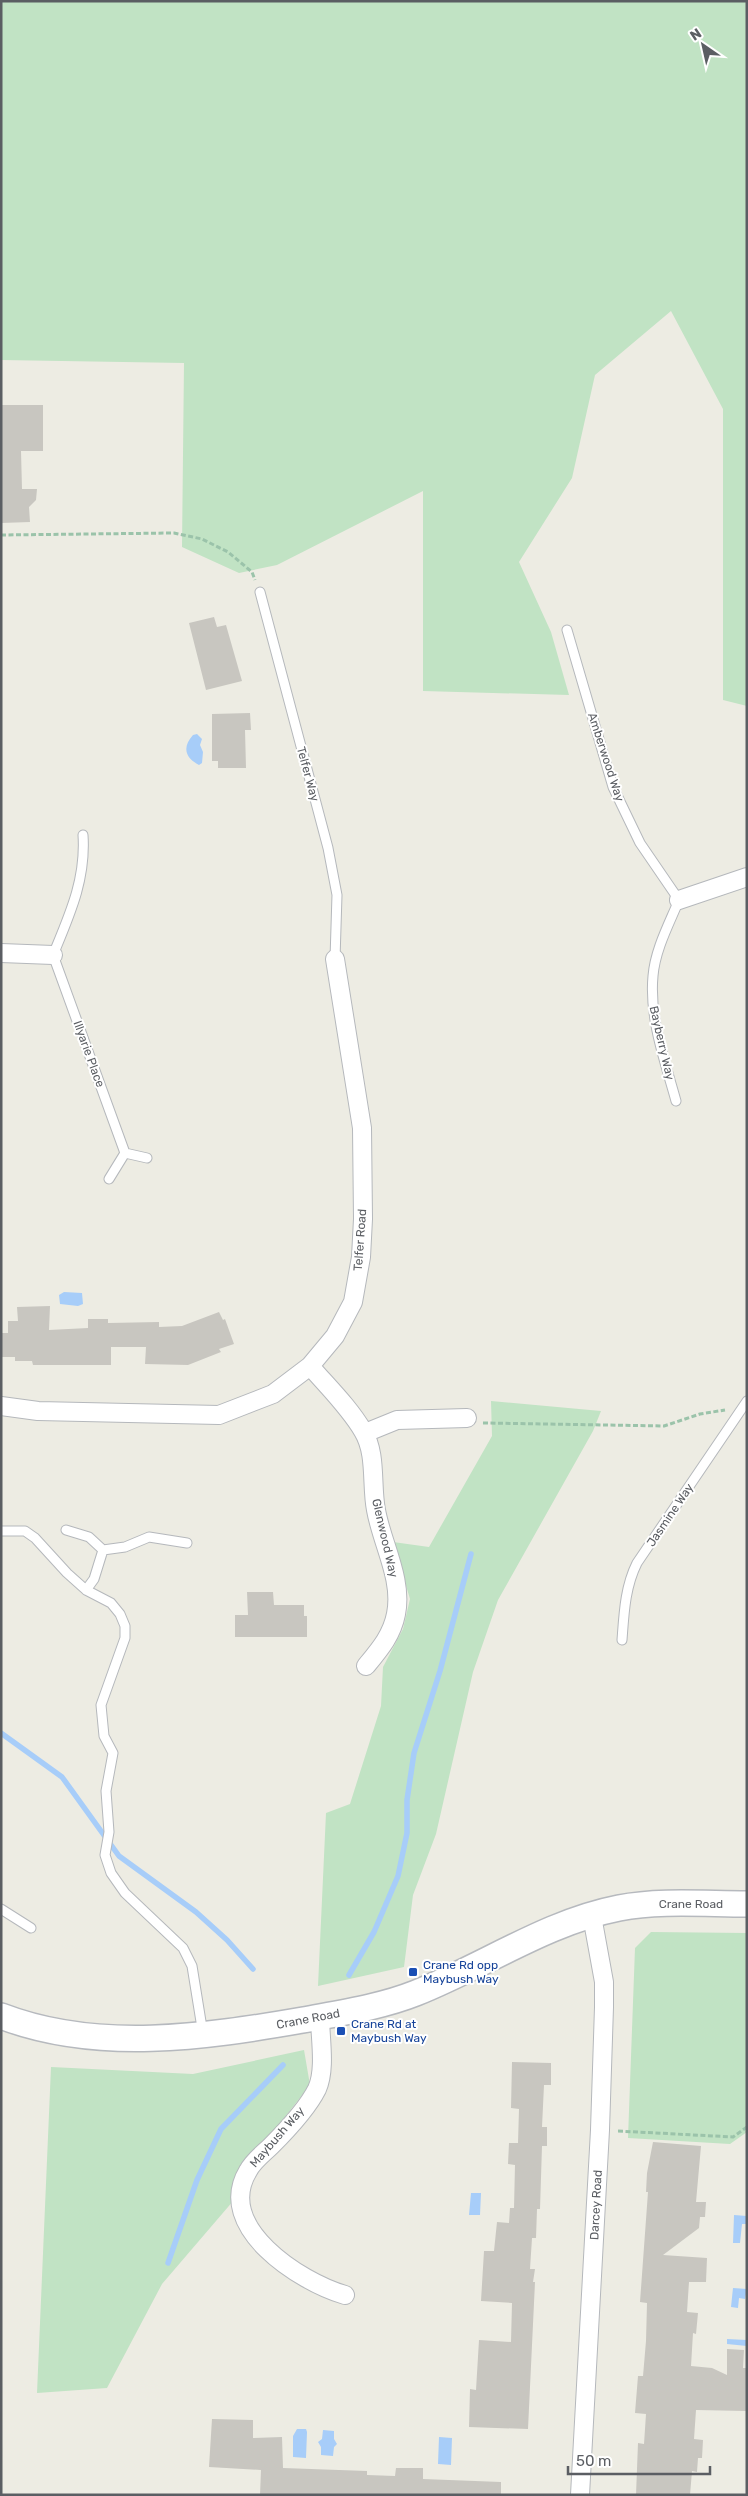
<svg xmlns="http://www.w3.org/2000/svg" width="748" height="2496" font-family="Rubik,sans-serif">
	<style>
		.green { fill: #c1e3c4 }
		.water { fill: #a7cdf9 }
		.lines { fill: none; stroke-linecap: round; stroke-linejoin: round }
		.stream { stroke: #a7cdf9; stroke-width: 5.5 }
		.building { fill: #c8c6c0 }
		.lane-casing { stroke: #b5b8bc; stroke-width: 11 }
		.street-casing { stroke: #b5b8bc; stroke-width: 20 }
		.secondary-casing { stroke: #b6b9be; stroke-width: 28 }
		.path { stroke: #9bc3aa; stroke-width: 3; stroke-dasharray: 5 2.5; stroke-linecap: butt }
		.lane { stroke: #fff; stroke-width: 9 }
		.street { stroke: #fff; stroke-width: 18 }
		.secondary { stroke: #fff; stroke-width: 25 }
		.transit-dot { fill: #1a4fb4; stroke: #fff; stroke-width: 2 }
		.labels { text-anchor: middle; stroke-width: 4; stroke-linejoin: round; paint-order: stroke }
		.street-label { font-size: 12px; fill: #5b5e63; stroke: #fff }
		.transit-label { font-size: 12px; fill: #164399; stroke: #fff; text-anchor: start }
	</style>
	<rect width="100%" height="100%" fill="#edece3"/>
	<path class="green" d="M1,1h746v705l-24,-6v-291l-52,-98 -76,64 -23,103 -53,84 32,70 18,63 -146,-4v-200l-146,74 -38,8 -57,-26 2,-184 -183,-3z
		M491,1401l110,10 -8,20 -95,169 -25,72 -37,162 -23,61 -9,72 -86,19 8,-173 24,-9 31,-98 2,-39 20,-38 7,-30 -17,-57 36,5 63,-111z
		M651,1932l96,1v199l-17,12 -102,-6 7,-190z
		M304,2050l6,35 -47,60 -29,55 -72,84 -55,104 -70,5 14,-326 142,7z"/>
	<path class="water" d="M197,734l5,5 -2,6 3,7 -1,11 -3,2c-14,-7 -17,-18 -6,-30z
		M64,1292l18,1 1,11 -5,2 -18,-2 -1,-9z
		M471,2193h10l-1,22h-11z
		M734,2215l13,1v8h-5l-2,19h-7z
		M733,2288l14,1 -2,10 -6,-1 -1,10 -7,-1z
		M727,2339l20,1v6l-20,-2z
		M297,2429h9l1,3 -1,26 -13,-1v-21z
		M323,2430l11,1v8l3,5 -3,3 -1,9 -12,-1v-8l-3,-5 4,-3z
		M439,2437l13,1 -1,27 -13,-1z"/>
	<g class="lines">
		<path class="stream" d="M1,1733l61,44 57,79 77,56 31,28 26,29
			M349,1975l25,-43 24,-56 9,-43v-33l7,-47 26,-82 31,-117
			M168,2263l29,-83 24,-51 62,-64"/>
	</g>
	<path class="building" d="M1,405h42v46h-22l1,38h15l-1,11 -7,7 1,15 -29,1z
		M214,617l3,10 9,-2 16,56 -36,9 -17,-67z
		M250,713l1,17h-6l1,38h-28v-7h-6v-47z
		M50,1306l-1,24 39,-2v-9h20v4l51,-1v5l23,-1 37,-14 4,8 2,-1 9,25 -15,5 2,3 -33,13 -43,-1 1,-17h-35v18h-78l-1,-4h-17v-4h-14v-24h7v-12h10l-1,-14z
		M247,1592h26l1,13h30v11h3v21h-72v-22h13z
		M512,2062l39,1v22h-7l-2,42h5v19h-5l-2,63h-3l-1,29h-4l-2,31h5l-2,13h2l-7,147 -59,-2 1,-38 6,1 3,-50 32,2 1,-39 -31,-2 3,-50h10l3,-29 12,1 1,-15h4l1,-43 -7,-1 1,-21h9l1,-34 -8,-1z
		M653,2142l48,4 -5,56h10l-1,15h-5l-1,11 -36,27 44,3 -1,24h-17l-2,30 11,1 -2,21 -3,-1 -2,33 21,2 15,7v-26l17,1 -1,18h4v43l-51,-1 -2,29 9,1 -1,18h-4l-1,14 -5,-1 -2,24h-54l2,-52 6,1 2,-30 -11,-1 3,-37h5l3,-35 1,-38 -7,-1 8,-110h-2l1,-19z
		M212,2419l41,1v18l29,-1 1,31 84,3v4l28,1 1,-8h27v11l78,3v13h-241l1,-25 -52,-3z"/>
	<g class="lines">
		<defs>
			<path id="lane" d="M260,592l68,256 9,47 -2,64
				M567,630l46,157 27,56 39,57c-10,24 -24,50 -26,76 -4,42 12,85 23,125
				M83,835c3,44 -13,79 -30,120l72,198 22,5
				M109,1179l16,-26
				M66,1530l23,7 14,13 22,-3 24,-10 38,6
				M1,1531h24l10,7 32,35 19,17 25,13 9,11 5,12v12l-24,67 3,31 9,17 -7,38 3,41 -4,23 6,18 14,20 58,55 9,18 11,68
				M86,1590l8,-11 9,-29
				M622,1640c2,-27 3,-53 15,-77l110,-162
				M1,1909l30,19"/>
			<path id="street" d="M679,900l68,-23
				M1,953l52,2
				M310,1366c18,21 39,41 53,65 14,23 8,54 13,79 6,34 27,69 20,104 -4,21 -16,35 -30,52
				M1,1406l37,5 181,4 54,-21 37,-28 25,-30 18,-34 8,-45 2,-38 -1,-91 -27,-169
				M365,1433l32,-13 70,-2
				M320,2017c0,21 6,52 -3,72 -10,20 -30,41 -46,57 -7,7 -18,15 -23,25 -34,56 52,111 97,124
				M580,2495l20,-365 4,-123v-25l-12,-66"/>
			<path id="secondary" d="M1,2016c96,37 204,21 302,4 37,-7 78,-13 113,-27 68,-27 131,-71 203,-85 41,-8 86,-4 128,-4"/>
		</defs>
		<use href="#lane" class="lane-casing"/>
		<use href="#street" class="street-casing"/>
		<use href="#secondary" class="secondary-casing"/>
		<path class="path" d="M1,535l173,-2 28,6 26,13 24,20 3,8
			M483,1423l181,3 36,-12 25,-4
			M618,2131l115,6 14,-10"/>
		<use href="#lane" class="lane"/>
		<use href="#street" class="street"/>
		<use href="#secondary" class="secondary"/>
	</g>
	<g class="transit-dot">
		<rect x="408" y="1967" width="10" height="10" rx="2.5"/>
		<rect x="336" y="2026" width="10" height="10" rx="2.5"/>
	</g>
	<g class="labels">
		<g class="street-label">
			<text transform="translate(606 757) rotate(72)" y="4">Amberwood Way</text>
			<text transform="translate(308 774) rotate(75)" y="4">Telfer Way</text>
			<text transform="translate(662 1043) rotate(77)" y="4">Bayberry Way</text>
			<text transform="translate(89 1054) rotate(70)" y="4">Illyarie Place</text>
			<text transform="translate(360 1240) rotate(-86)" y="4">Telfer Road</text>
			<text transform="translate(670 1515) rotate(-56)" y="4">Jasmine Way</text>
			<text transform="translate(385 1538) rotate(77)" y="4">Glenwood Way</text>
			<text x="691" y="1908">Crane Road</text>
			<text transform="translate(308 2019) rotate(-11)" y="4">Crane Road</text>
			<text transform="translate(277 2137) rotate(-49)" y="4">Maybush Way</text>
			<text transform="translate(596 2205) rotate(-87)" y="4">Darcey Road</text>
		</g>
		<g class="transit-label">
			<text x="423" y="1969">Crane Rd opp<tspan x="423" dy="14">Maybush Way</tspan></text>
			<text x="351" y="2028">Crane Rd at<tspan x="351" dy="14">Maybush Way</tspan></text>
		</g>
	</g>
	<rect width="748" height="2496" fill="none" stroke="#5b5e63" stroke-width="5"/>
	<g transform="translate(703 45) rotate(326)" stroke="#ffffff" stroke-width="4" paint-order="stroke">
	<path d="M0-4L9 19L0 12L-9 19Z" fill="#5b5e63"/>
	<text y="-8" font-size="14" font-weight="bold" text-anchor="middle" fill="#5b5e63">N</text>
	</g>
	<path d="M568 2466v8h142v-8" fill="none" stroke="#5b5e63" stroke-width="2.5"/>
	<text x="576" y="2466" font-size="15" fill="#5b5e63" stroke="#ffffff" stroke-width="4" paint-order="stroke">50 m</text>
</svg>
